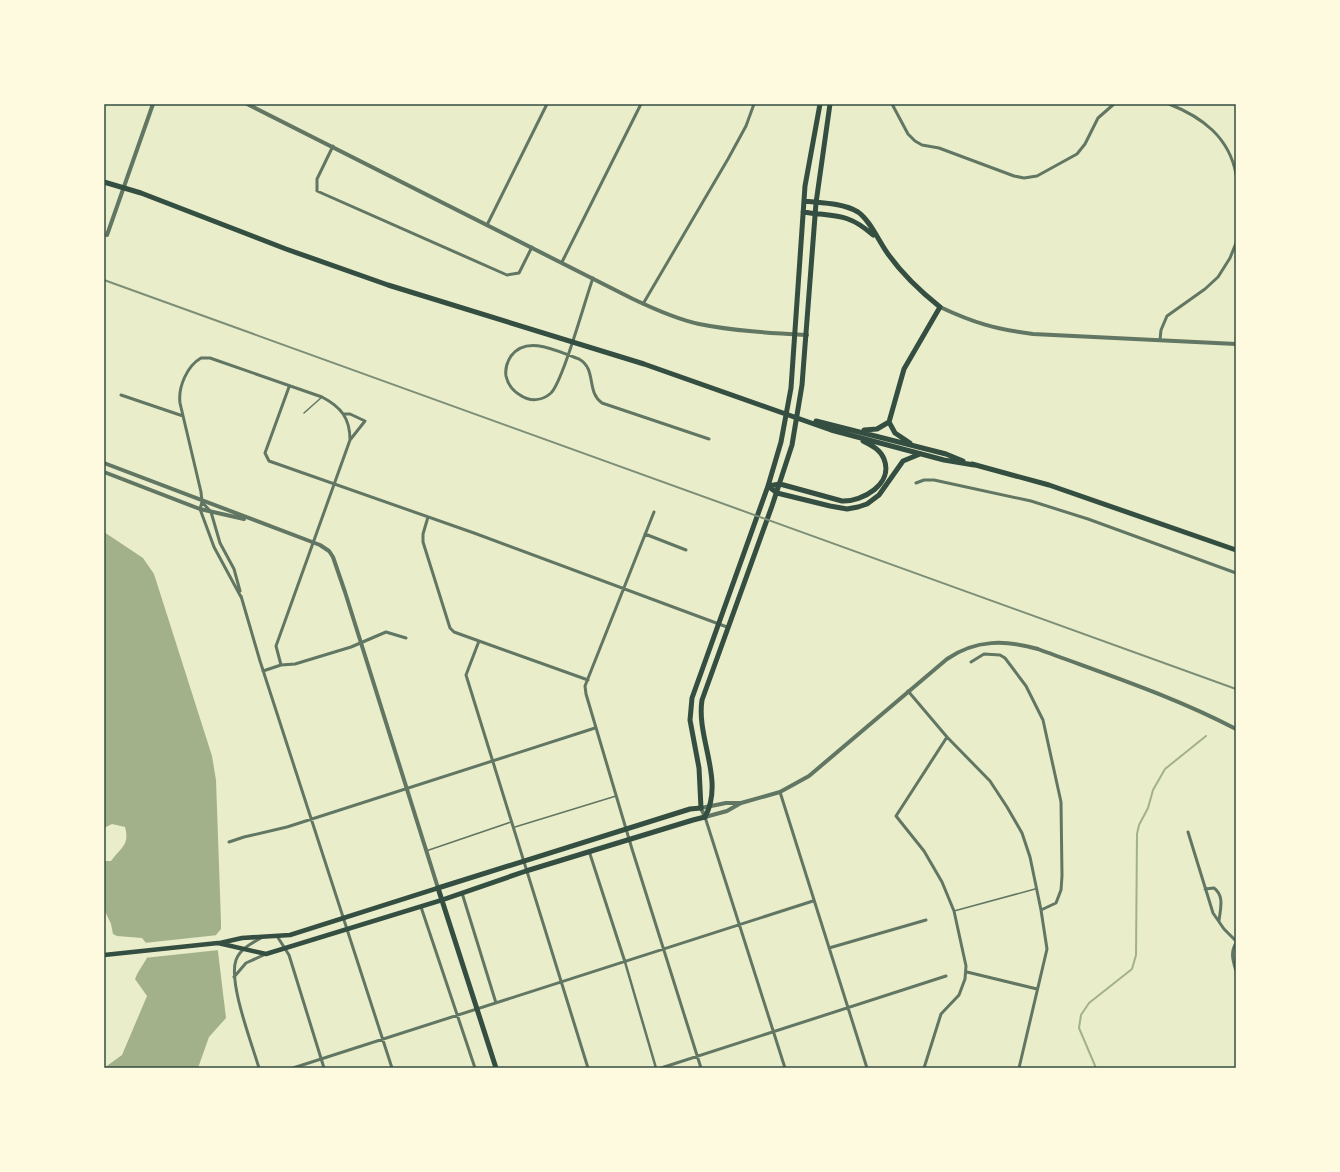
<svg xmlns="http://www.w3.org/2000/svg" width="1340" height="1172" font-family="'Noto Serif',serif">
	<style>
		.water { fill: #a3b18a }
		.pier { fill: #e9edc9 }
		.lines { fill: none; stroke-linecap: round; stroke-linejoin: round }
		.stream { stroke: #a3b18a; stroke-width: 2 }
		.service { stroke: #617663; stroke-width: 1.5 }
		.pedestrian { stroke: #617663; stroke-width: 2.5 }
		.minor { stroke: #617663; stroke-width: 3 }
		.tertiary { stroke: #617663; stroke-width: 4 }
		.secondary { stroke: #344e41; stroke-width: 4.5 }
		.primary { stroke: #344e41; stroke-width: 5 }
		.trunk { stroke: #344e41; stroke-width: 5 }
		.rail { stroke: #7c8e77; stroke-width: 2 }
		.neatline { fill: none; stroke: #344e41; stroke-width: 1.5 }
	</style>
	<rect width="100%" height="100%" fill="#e9edc9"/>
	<path class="water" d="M104,532l39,26 11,16 58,182 4,24 5,142v7l-5,6 10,83 -17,19 -11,31h-94l18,-13 25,-59 -12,-17c4,-11 14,-20 15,-31l-8,-10 -25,-2 -4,-2 -2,-10 -7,-15v-48h7c10,-14 19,-16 14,-34l-13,-3 -8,4z"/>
	<path class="pier" d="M218,935l1,15 -75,8 3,-3 1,-7 -4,-5z"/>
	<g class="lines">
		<path class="stream" d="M1096,1068l-17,-40 2,-13 8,-12 43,-34 4,-14 1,-121 2,-9 9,-17 5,-18 12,-21 41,-33"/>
		<path class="service" d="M304,413l18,-16
			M515,827l101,-31
			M426,851l85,-29
			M954,911l81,-22"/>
		<path class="pedestrian" d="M625,962l31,106"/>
		<path class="minor" d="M892,104l16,30 7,7 7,4 17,3 75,28 10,2 13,-2 40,-22 8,-10 13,-26 16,-14
			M1169,104c33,13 60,33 67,70
			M333,146l-16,33v12l190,84 12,-2 13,-26
			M487,225l60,-121
			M562,262l79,-158
			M593,278c-8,22 -30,103 -42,115 -9,8 -21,9 -31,2 -7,-4 -12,-10 -14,-19 -1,-7 1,-14 5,-20 16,-22 48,-4 68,3 18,10 7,33 23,44l107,36
			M643,304l85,-145 18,-33 8,-22
			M1160,340l1,-10 6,-14 38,-27 13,-12 12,-19 6,-15
			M289,387l-24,66 4,8 205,72 253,94
			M121,395l62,21
			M344,414h6l15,7 -15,19
			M916,483l8,-3h10l97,21 57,18 148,54
			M202,502l9,10 9,31 14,26 6,22
			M654,512l-69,174 1,8 46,155 69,219
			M428,517l-5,17v8l27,86 4,4 134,48
			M645,534l41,16
			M241,596l19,65 132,407
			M241,597l-27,-50 -14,-38 2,-7 -1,-10 -21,-89c-2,-16 7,-37 21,-45h9l112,39c19,10 28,21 28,43l-74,206 5,19
			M479,641l-13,34 122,393
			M971,662l13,-8 16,1 5,3 21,28 17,34 18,82 1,74 -1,14 -5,13 -15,7 6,39 -28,119
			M263,671l18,-6 14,-1 56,-17 35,-15 20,6
			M908,691l39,46 43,44 17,26 15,26 8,24 11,53
			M780,792l87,276
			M705,817l80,251
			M1188,832l25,81 11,16 12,12
			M229,842l15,-5 43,-10 308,-99
			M589,851l36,111
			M1205,889l9,-1c11,8 6,22 5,33
			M462,893l34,110
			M421,907l54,161
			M277,936l12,19 35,113
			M1236,943c-6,9 -3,18 0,28
			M829,948l97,-28
			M967,972l70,17
			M234,977l12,-14 20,-9
			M259,1068c-7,-24 -31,-86 -23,-108 4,-11 16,-17 25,-22
			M293,1068l520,-167
			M661,1068l285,-92
			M924,1068l17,-54 18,-19 6,-16 1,-13 -12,-55 -12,-29 -18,-31 -28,-35 51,-79"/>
		<path class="tertiary" d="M247,104l386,195c21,10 43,20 66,25 35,7 72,9 108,11
			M107,235l46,-131
			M940,307c34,16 55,22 93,27l203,10
			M104,463l216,82 9,6 4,6 12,35 93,296
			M104,472l96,37 44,10
			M741,803h-15l-25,5 4,9 22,-6 14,-8 39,-11 29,-16 138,-117c29,-20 59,-19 91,-10 67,25 135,47 198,80"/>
		<path class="secondary" d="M220,943l22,-5 48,-3 148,-47
			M104,955l114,-12 48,11 176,-54"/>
		<path class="primary" d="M442,900l84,-29 167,-51 12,-3
			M496,1068l-58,-180 252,-79 11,-1"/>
		<path class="trunk" d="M104,182l37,11 145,56 102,36 256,79 187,66 113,30 30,5
			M804,201c17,2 39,2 54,11 12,8 21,30 30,42 15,21 32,37 52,53l-36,62 -15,53 -12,7 -13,1
			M803,212c32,5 44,0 70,23
			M816,421l130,33 17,7
			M889,422l6,11 15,10
			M972,464l77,21 187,65
			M768,486l12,-2 62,17c20,1 52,-17 42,-42 -4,-10 -13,-14 -21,-18
			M768,486l9,7 53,13 17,3 11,-2 9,-3 12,-9 24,-34 17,-7
			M701,808l-2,-40 -9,-48 2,-22 76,-212 13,-44 10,-54 14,-202 15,-82
			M705,817c20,-37 -9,-79 -3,-117l70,-194 20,-61 10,-60 14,-182 14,-99"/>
		<path class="rail" d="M104,280l1132,409"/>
	</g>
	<rect width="1340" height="1172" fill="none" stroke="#fefae0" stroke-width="210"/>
	<rect x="105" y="105" width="1130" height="962" class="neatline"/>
</svg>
